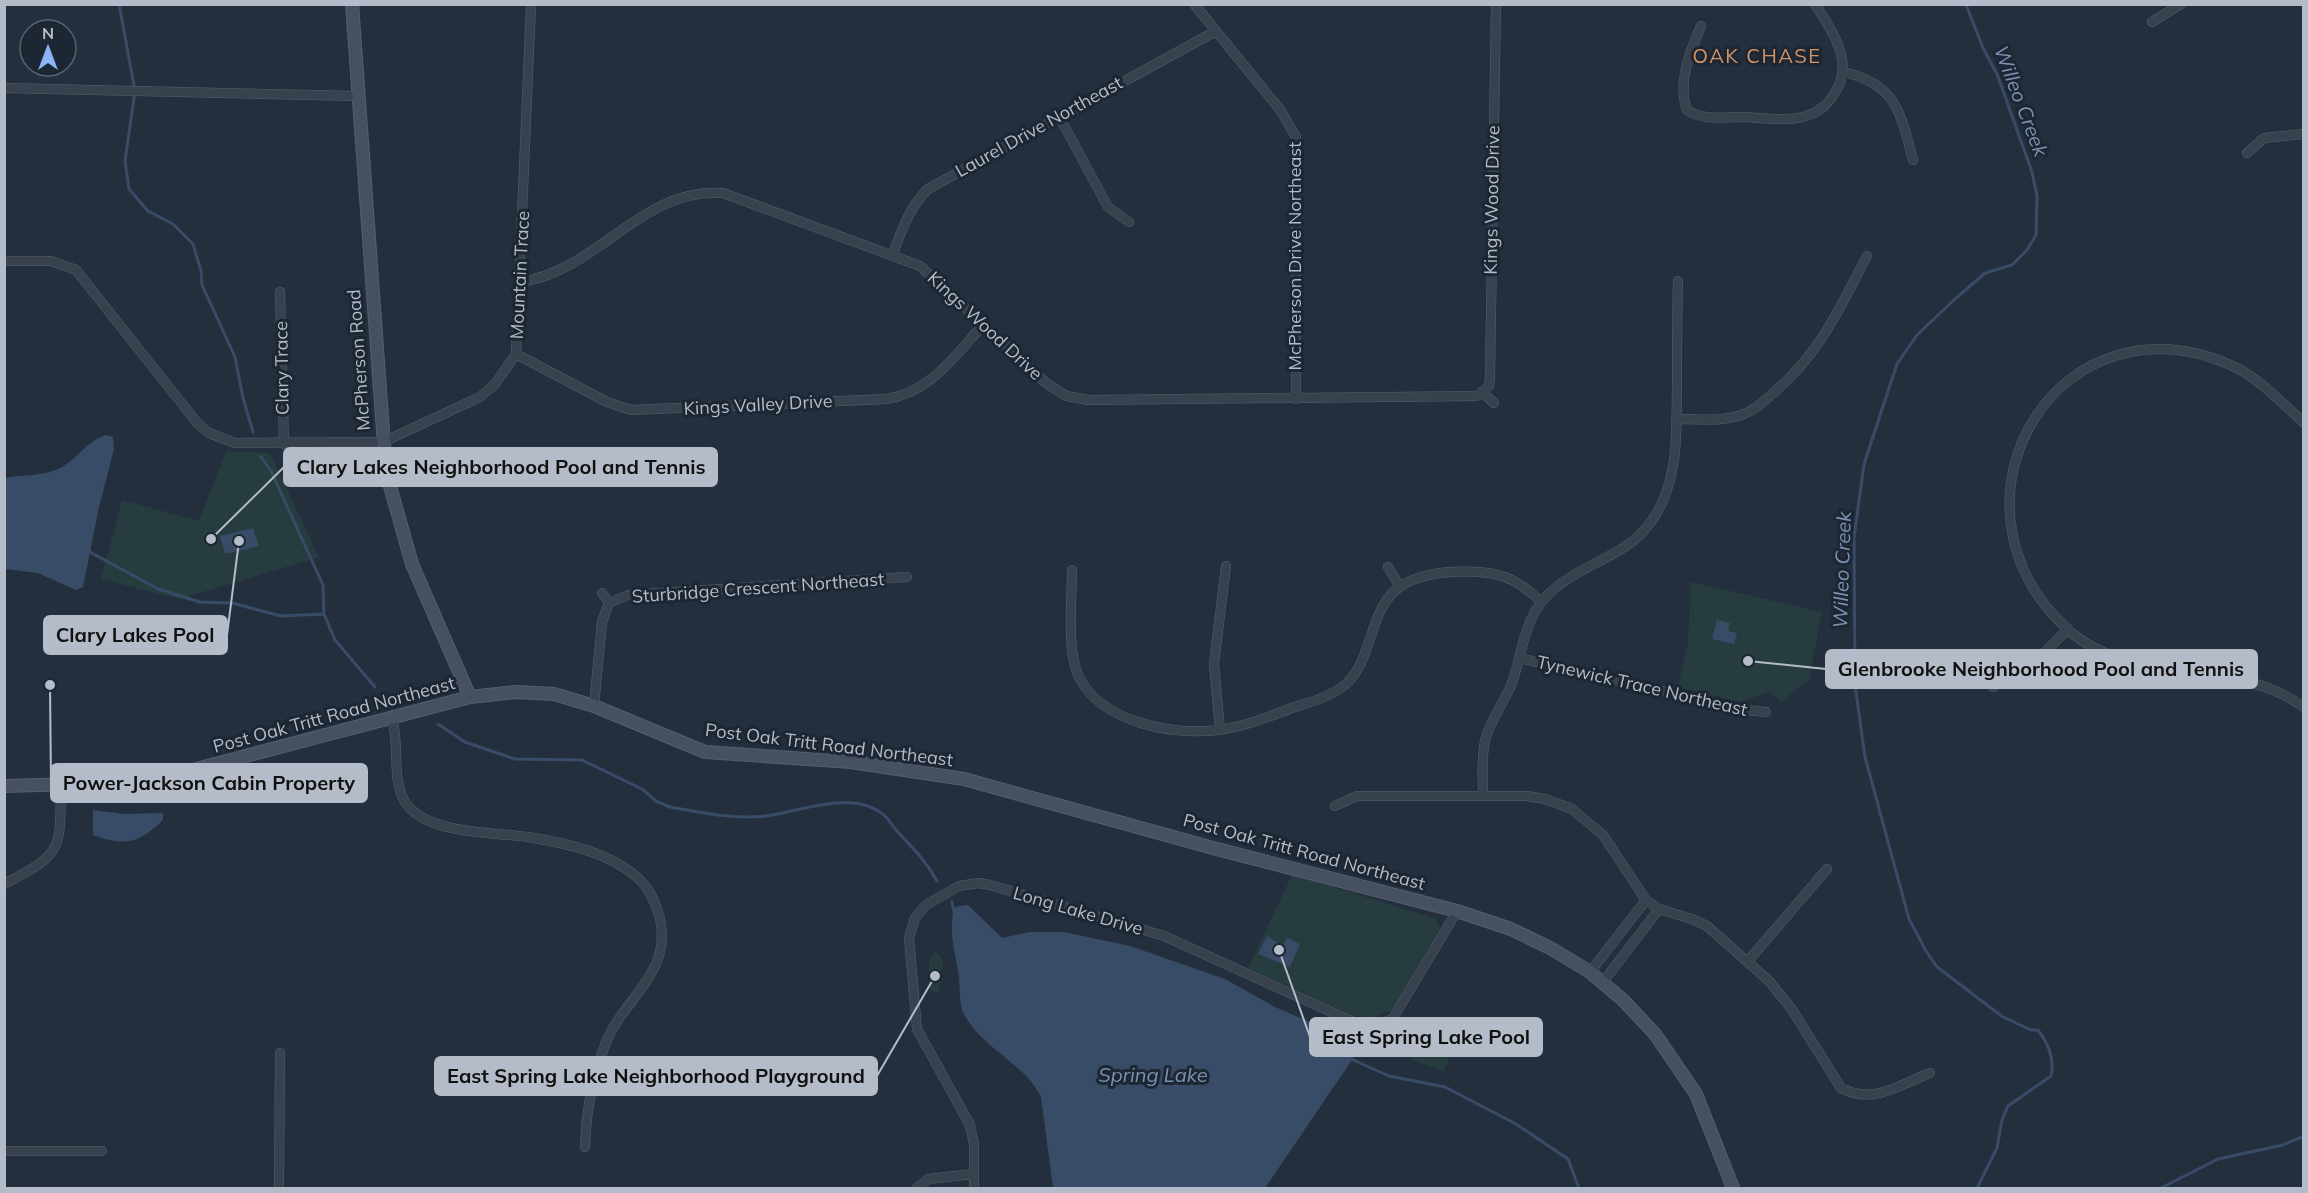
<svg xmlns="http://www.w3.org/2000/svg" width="2308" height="1193" font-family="Mulish,sans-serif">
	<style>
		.green { fill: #263c3f }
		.water { fill: #394c67 }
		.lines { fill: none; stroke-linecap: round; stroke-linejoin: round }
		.stream { stroke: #394c67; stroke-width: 3 }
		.street-casing { stroke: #565f6c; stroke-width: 10 }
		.secondary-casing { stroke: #565f6c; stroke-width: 14 }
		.street { stroke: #38414e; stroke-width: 9 }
		.secondary { stroke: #465061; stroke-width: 12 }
		.labels { text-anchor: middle; stroke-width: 6; stroke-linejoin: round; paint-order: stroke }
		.street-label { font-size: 18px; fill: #b4bcc9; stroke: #1d2633 }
		.neighbourhood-label { font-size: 20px; letter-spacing: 1.5px; fill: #d59563; stroke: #1d2633 }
		.water-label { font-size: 20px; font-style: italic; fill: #7c92b1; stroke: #1d2633 }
		.leader { fill: none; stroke: #b4bcc9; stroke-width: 2 }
		.callout-dot { fill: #b4bcc9; stroke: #1d2633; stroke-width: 2 }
		.callout { fill: #b4bcc9; stroke: #b4bcc9; stroke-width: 2 }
		.callout-label { font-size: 20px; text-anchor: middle; font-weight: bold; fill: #111 }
	</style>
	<rect width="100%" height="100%" fill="#242f3e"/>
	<path class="green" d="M226,451l44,2 49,104 -140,42 -78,-20 21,-79 77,21z
		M1691,582l131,30 -13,68 -28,22 -12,-10 -28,10 -63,-15 10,-45z
		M1292,875c48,13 95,29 143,43l5,10 -48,82 -17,7 -22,-1 -105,-48z
		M934,952l7,4 2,7 -4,29 -9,-1c-1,-12 -4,-29 4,-39z
		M1417,1044l33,12 -6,15 -32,-11z"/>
	<path class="water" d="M106,435l7,2 1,12 -15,58 -16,80 -7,3 -38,-17 -33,-4v-91c18,-4 38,-1 55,-10 18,-9 26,-27 46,-33z
		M253,528l6,18 -34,8 -5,-18z
		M1717,620l13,3 -2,8 9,2 -3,11 -22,-5z
		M93,810l30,4 40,-1v7c-24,23 -37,27 -70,15z
		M968,905l34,33 28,-6h34l66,14 95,33 50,28 79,34 4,5 -2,8 -91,134h-212l-12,-91c-16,-34 -61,-49 -78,-85 -5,-12 -2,-28 -5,-41 -4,-23 -9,-40 -4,-64z
		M1267,936l16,10 4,-8 13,6 -10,23 -32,-13z"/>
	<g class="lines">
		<path class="stream" d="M119,4l16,87 -10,70 4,28 19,22 25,13 20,20 8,27 1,14 33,72 8,41 10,34
			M1964,4l3,3 16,41 14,26 35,98 5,24 -1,39 -9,15 -15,15 -27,8 -30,26 -38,36 -20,29 -33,100 -10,74 1,147 10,72 44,162 17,32 11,16 66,50 28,13h7c10,13 17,29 13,46l-43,30 -6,14 -5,28 -20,40
			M261,457l10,14 52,114 1,29 11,26 40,47
			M90,552l68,37 42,13 32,1 49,13 43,-2
			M438,724l27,18 50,17 67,1 60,29 14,12 14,6c30,5 66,13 96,9 35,-5 89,-28 120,1 4,4 7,10 11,14 17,19 27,27 40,50
			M952,902l3,15
			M1351,1059l38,17 56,11 71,37 52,35 11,29
			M2161,1188l57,-29 65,-14 21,-9"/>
		<defs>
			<path id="street" d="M1194,4l87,107 15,26v262
				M2152,22l29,-18
				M1701,26c-11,26 -24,56 -14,84 15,11 41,7 59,7 17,1 35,4 51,1 15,-2 27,-9 35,-21 25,-32 1,-64 -17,-93
				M1844,72c53,13 56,40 69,88
				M4,88l354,8
				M1059,116l49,91 21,15
				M2247,153l17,-15 40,-4
				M893,254c9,-24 16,-47 35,-65l288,-158
				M4,261h47l25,9 122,154 11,9 26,10 148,-1 97,-45 15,-13 21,-30 15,-350
				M520,282c79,-11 121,-95 203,-89l197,73 126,117 20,13 22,4 389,-4 12,-10 1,-10 6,-372
				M280,292l4,152
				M516,354l91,48 24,8 256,-11c45,-8 67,-43 97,-75
				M1483,393l11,10
				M1676,419c21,0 45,3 65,-4 11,-3 21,-12 30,-20 49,-41 67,-84 96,-139
				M2304,423c-21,-19 -42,-42 -67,-55 -176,-84 -307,132 -171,260 66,61 164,26 238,79
				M1388,567l12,20
				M1072,570c0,31 -6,83 8,109 23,43 93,57 138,51 25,-3 50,-13 74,-22 18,-6 39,-11 54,-24 28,-25 22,-76 55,-98 25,-17 84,-19 111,-6 11,5 20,14 29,21
				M602,593l7,10
				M1519,658l225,52 22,2
				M1993,687l44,-27 31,-31
				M594,706l8,-84 7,-19 19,-8 279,-18
				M392,718c8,26 -1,60 13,84 21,33 90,30 123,35 38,6 85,16 113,44 9,9 13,19 17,31 19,59 -35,85 -53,133 -12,31 -19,68 -20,102
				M1220,730l-6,-66 12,-98
				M1483,796c0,-18 -2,-37 2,-55 5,-21 19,-38 27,-58 12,-34 11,-68 42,-94 39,-33 83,-32 108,-86 17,-38 14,-76 15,-117 0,-35 0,-70 1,-105
				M1335,806l22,-10h170l18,3 27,10 31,26 43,65 13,9 33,10 15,7 62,55 22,27 50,80c32,17 58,-3 89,-15
				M4,884c60,-30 56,-35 57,-99
				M1748,961l79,-92
				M1590,972l56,-72
				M1603,982l56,-73
				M4,1151h98
				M279,1188l1,-135
				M917,1188l11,-9 45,-5
				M974,1188v-44l-4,-19 -53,-96 -8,-91 6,-20 11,-13 33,-19 20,-3 11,2 174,51 196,89 24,-2 9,-5 64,-107"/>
			<path id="secondary" d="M352,4l34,468 26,92 58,133
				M4,786l143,-4 323,-85 46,-5 38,2 40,12 111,46 146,10 113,17 249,69 244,63 54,18 41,20 38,23 34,29 31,33 41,60 37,94"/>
		</defs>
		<use href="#street" class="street-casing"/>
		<use href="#secondary" class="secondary-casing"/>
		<use href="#street" class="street"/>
		<use href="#secondary" class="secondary"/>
	</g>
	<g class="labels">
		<g class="street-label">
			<text transform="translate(1039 127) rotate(-29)" y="6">Laurel Drive Northeast</text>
			<text transform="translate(1492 200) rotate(-89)" y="6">Kings Wood Drive</text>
			<text transform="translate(1295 256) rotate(-90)" y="6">McPherson Drive Northeast</text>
			<text transform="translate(520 275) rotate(-87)" y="6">Mountain Trace</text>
			<text transform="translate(985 326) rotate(43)" y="6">Kings Wood Drive</text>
			<text transform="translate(359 360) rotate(-94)" y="6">McPherson Road</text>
			<text transform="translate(282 368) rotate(-91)" y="6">Clary Trace</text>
			<text transform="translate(758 405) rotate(-3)" y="6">Kings Valley Drive</text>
			<text transform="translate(758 588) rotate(-4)" y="6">Sturbridge Crescent Northeast</text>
			<text transform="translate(1642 686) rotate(13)" y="6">Tynewick Trace Northeast</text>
			<text transform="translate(334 715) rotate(-15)" y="6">Post Oak Tritt Road Northeast</text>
			<text transform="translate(829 745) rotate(7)" y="6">Post Oak Tritt Road Northeast</text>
			<text transform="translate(1304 852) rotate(15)" y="6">Post Oak Tritt Road Northeast</text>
			<text transform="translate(1078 911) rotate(16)" y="6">Long Lake Drive</text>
		</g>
		<g class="neighbourhood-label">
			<text x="1757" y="63">OAK CHASE</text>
		</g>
		<g class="water-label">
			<text transform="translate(2021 101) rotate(69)" y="7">Willeo Creek</text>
			<text transform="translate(1842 570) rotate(-88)" y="7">Willeo Creek</text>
			<text x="1153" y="1082">Spring Lake</text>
		</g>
	</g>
	<path class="leader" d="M211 539L284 467M239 541L227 635M1748 661L1826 669M50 685L51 783M1279 950L1310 1037M935 976L877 1076"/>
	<g class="callout-dot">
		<circle cx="211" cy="539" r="6"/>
		<circle cx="239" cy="541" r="6"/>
		<circle cx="1748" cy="661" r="6"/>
		<circle cx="50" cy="685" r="6"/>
		<circle cx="1279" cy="950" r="6"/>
		<circle cx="935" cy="976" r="6"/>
	</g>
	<g class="callout">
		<rect x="284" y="448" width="433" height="38" rx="6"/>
		<rect x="44" y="616" width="183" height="38" rx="6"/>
		<rect x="1826" y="650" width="431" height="38" rx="6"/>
		<rect x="51" y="764" width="316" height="38" rx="6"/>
		<rect x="1310" y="1018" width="232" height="38" rx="6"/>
		<rect x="435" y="1057" width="442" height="38" rx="6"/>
	</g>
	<g class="callout-label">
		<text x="501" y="474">Clary Lakes Neighborhood Pool and Tennis</text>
		<text x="135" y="642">Clary Lakes Pool</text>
		<text x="2041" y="676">Glenbrooke Neighborhood Pool and Tennis</text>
		<text x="209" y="790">Power-Jackson Cabin Property</text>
		<text x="1426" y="1044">East Spring Lake Pool</text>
		<text x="656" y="1083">East Spring Lake Neighborhood Playground</text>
	</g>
	<rect width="2308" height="1193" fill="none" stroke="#b4bcc9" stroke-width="12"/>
	<g transform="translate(48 48)"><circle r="28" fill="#1d2633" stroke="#59626f" stroke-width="1.5"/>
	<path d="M0-4.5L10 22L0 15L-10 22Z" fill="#8ab4f8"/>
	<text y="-9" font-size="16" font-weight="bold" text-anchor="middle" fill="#b4bcc9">N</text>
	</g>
</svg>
